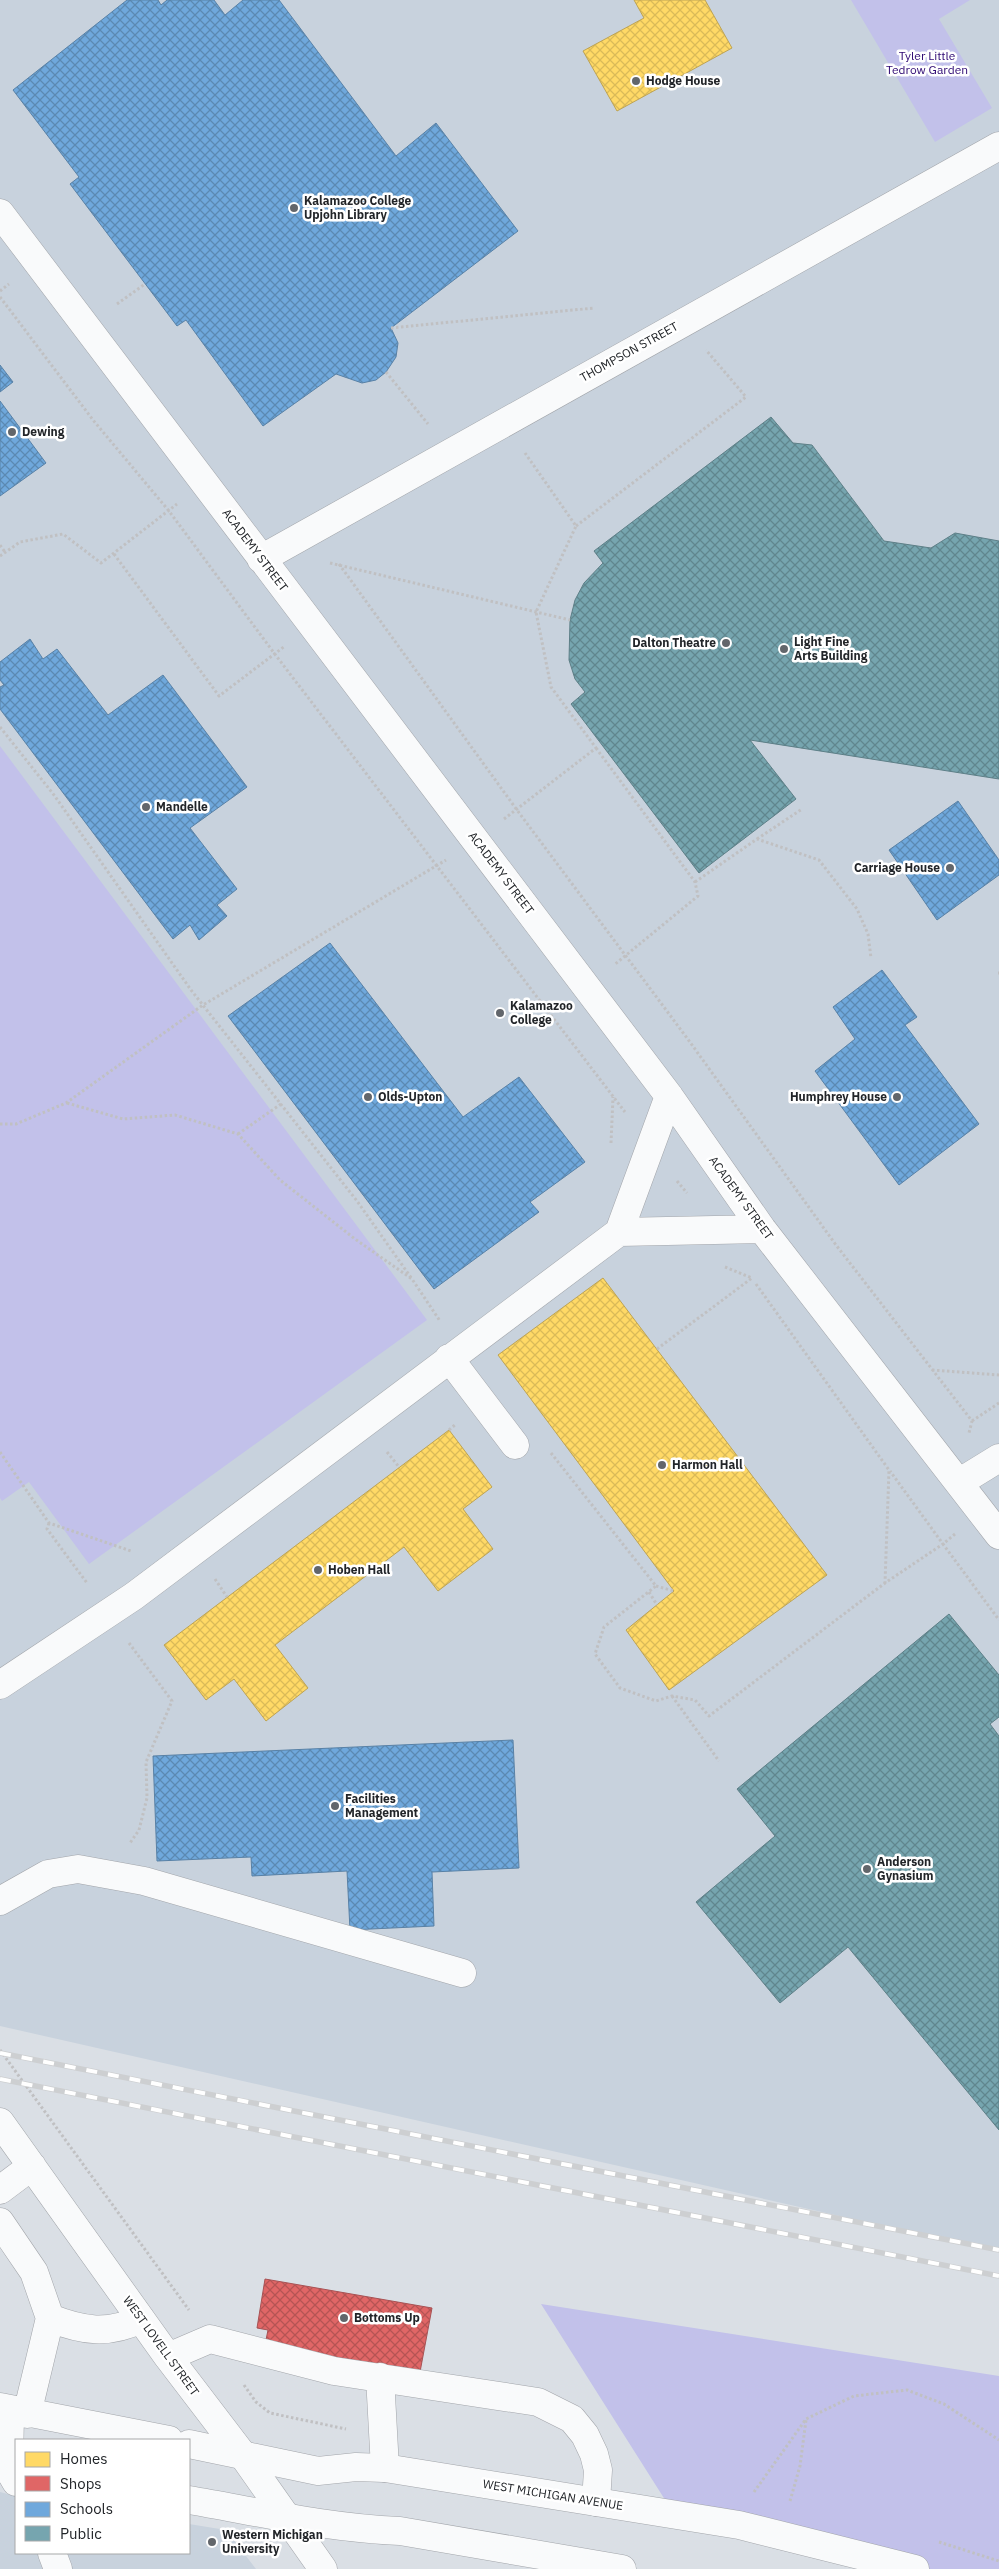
<svg xmlns="http://www.w3.org/2000/svg" width="999" height="2569" font-family="'IBM Plex Sans',sans-serif">
	<style>
		.built { fill: #c8d2dd }
		.park { fill: #c2c1ea }
		.homes { fill: url(#homes-cross-hatch); stroke: #bda354 }
		.shops { fill: url(#shops-cross-hatch); stroke: #a75254 }
		.schools { fill: url(#schools-cross-hatch); stroke: #5881a6 }
		.public { fill: url(#public-cross-hatch); stroke: #5d7f87 }
		.lines { fill: none; stroke-linecap: round; stroke-linejoin: round }
		.minor-casing { stroke: #a2a5aa; stroke-width: 29 }
		.major-casing { stroke: #a2a5aa; stroke-width: 29 }
		.path { stroke: #c0c0c2; stroke-width: 3; stroke-dasharray: 2.5 2.5; stroke-linecap: butt }
		.minor { stroke: #f9fafb; stroke-width: 28 }
		.major { stroke: #f9fafb; stroke-width: 28 }
		.rail-casing { stroke: #cdcfd1; stroke-width: 5.5 }
		.rail { stroke: #fff; stroke-width: 4; stroke-dasharray: 11; stroke-linecap: butt }
		.poi-dot { fill: #62666b; stroke: #fff; stroke-width: 2 }
		.labels { text-anchor: middle; stroke-width: 5; stroke-linejoin: round; paint-order: stroke }
		.park-label { font-size: 12px; fill: #2c0671; stroke: #fff }
		.poi-label { font-size: 12px; font-weight: bold; fill: #222529; stroke: #fff; text-anchor: start }
		.street-label { font-size: 12px; fill: #222529; stroke: #fff }
	</style>
	<defs>
		<pattern id="homes-cross-hatch" width="8" height="8" patternUnits="userSpaceOnUse" patternTransform="scale(1.25)"><rect width="8" height="8" fill="#ffd966"/><path d="M0 0l8 8M0 8l8-8" fill="none" stroke="#daba58"/></pattern>
		<pattern id="shops-cross-hatch" width="8" height="8" patternUnits="userSpaceOnUse" patternTransform="scale(1.25)"><rect width="8" height="8" fill="#e06666"/><path d="M0 0l8 8M0 8l8-8" fill="none" stroke="#b55454"/></pattern>
		<pattern id="schools-cross-hatch" width="8" height="8" patternUnits="userSpaceOnUse" patternTransform="scale(1.25)"><rect width="8" height="8" fill="#6fa8dc"/><path d="M0 0l8 8M0 8l8-8" fill="none" stroke="#5b89b2"/></pattern>
		<pattern id="public-cross-hatch" width="8" height="8" patternUnits="userSpaceOnUse" patternTransform="scale(1.25)"><rect width="8" height="8" fill="#76a5af"/><path d="M0 0l8 8M0 8l8-8" fill="none" stroke="#60868e"/></pattern>
	</defs>
	<rect width="100%" height="100%" fill="#dadfe5"/>
	<path class="built" d="M0,0h999v2252l-999,-226z
		M0,2492l16,4v57h173v-29l37,6 30,39h-256z"/>
	<path class="park" d="M851,0h119l-31,19 53,89 -57,34z
		M0,746l427,574 -338,244 -60,-82 -27,19 -2,-3z
		M541,2304l458,72v193h-84l-241,-55z"/>
	<path class="homes" d="M634,0h71l27,48 -115,63 -34,-60 61,-33z
		M603,1278l224,297 -158,115 -43,-60 48,-39 -176,-236z
		M449,1430l43,57 -29,22 30,40 -55,42 -34,-44 -129,98 33,43 -42,33 -32,-42 -28,21 -42,-55z"/>
	<path class="shops" d="M265,2279l167,29 -12,64 -155,-27 3,-15 -11,-2z"/>
	<path class="schools" d="M127,0h31l3,5 6,-5h47l11,15 18,-15h36l117,156 40,-33 82,108 -127,97 7,15 -2,14 -10,15 -10,8 -14,3 -26,-9 -73,52 -77,-106 -9,6 -107,-142 9,-7 -66,-87z
		M0,365l13,17 -13,10z
		M0,401l46,62 -46,33z
		M30,639l13,20 14,-10 51,66 55,-40 84,112 -57,41 47,61 -20,16 10,11 -28,24 -9,-15 -17,14 -173,-230v-22l4,-2 -4,-5v-18z
		M958,801l41,59v15l-62,45 -48,-70z
		M330,943l133,174 56,-40 66,85 -55,40 9,10 -105,77 -206,-273z
		M882,970l35,47 -12,8 74,99 -80,61 -84,-114 40,-32 -22,-32z
		M513,1740l6,128 -87,4 2,54 -84,4 -3,-59 -95,5 -1,-19 -94,4 -4,-105z"/>
	<path class="public" d="M771,417l22,26 19,2 72,96 47,7 24,-15 44,8v238l-249,-39 46,59 -97,74 -128,-169 14,-12 -10,-13 -6,-19 1,-40 5,-20 9,-17 19,-20 -9,-12z
		M949,1614l50,61v42l-9,7 9,12v394l-151,-183 -68,56 -84,-101 79,-66 -38,-47z"/>
	<g class="lines">
		<defs>
			<path id="minor" d="M0,213l669,883 93,133 237,306
				M261,559l738,-413
				M619,1232l50,-136
				M449,1358l66,87
				M960,1482l39,-24
				M0,1685l134,-89 485,-364 143,-3
				M0,1901l48,-27 30,-5 66,12 318,92
				M0,2122l168,235 74,97 81,115
				M0,2190l32,-24
				M0,2222l34,50 16,46 -23,96
				M50,2318c33,13 58,17 91,1
				M168,2357l42,-18 124,32 204,31 34,17 13,16 9,19 4,16 -2,32
				M380,2377l5,91
				M10,2410l-1,60 7,12
				M52,2553l6,16"/>
			<path id="major" d="M0,2407l169,33
				M189,2444l129,27 38,-4 29,1 354,57 176,44
				M0,2468l16,3
				M189,2500c70,12 139,28 211,31l222,38"/>
		</defs>
		<use href="#minor" class="minor-casing"/>
		<use href="#major" class="major-casing"/>
		<path class="path" d="M0,291l9,-7
			M0,297l93,123 76,91 105,142 351,459
			M117,304l28,-20
			M391,328l203,-20
			M386,372l42,52
			M576,526l170,-129 -40,-47
			M0,545l5,7
			M114,554l105,142 66,-50
			M0,556l20,-14 43,-8 38,29 76,-59
			M330,563l240,57
			M339,564l178,246 170,228 149,207 136,176 -3,12
			M0,727l54,68 137,195 166,211 55,78
			M596,748l99,134 3,14 -84,69
			M504,819l92,-71 -45,-61 -15,-75 40,-86 -51,-73
			M757,839l45,-30
			M695,882l62,-43 62,21 38,49 11,25 3,24
			M998,973h1
			M67,1103l56,16 52,-4 63,19 42,46 75,59 57,40 28,42
			M0,1124h16l50,-21 137,-98 243,-145
			M238,1134l43,-30
			M611,1143l2,-46
			M677,1181l10,12
			M725,1267l27,11
			M756,1284l133,186 -4,113
			M657,1349l95,-71
			M932,1370l67,5
			M972,1421l27,-18
			M449,1430l7,-6
			M0,1452l49,71 82,28
			M387,1452l12,15
			M551,1453l105,133 -52,41 -9,27 25,34 36,13 16,-5 23,4 14,16 176,-133 58,-39 -53,-73
			M49,1523l-2,6 40,54
			M955,1534l-12,10 56,76
			M215,1579l12,18
			M656,1586l18,5
			M649,1592l8,13
			M129,1643l43,58 -26,61 1,36 -8,32 -9,13
			M672,1696l47,65
			M0,2050l189,260
			M244,2385l12,17 14,11 76,16
			M754,2492l52,-73 48,-23 53,-6 37,14 55,36
			M790,2501l10,-35 6,-46
			M939,2542l60,19"/>
		<use href="#minor" class="minor"/>
		<use href="#major" class="major"/>
		<defs>
			<path id="rail" d="M0,2053l999,197
				M0,2079l999,197"/>
		</defs>
		<use href="#rail" class="rail-casing"/>
		<use href="#rail" class="rail"/>
	</g>
	<g class="poi-dot">
		<circle cx="636" cy="81" r="5"/>
		<circle cx="294" cy="208" r="5"/>
		<circle cx="12" cy="432" r="5"/>
		<circle cx="726" cy="643" r="5"/>
		<circle cx="784" cy="649" r="5"/>
		<circle cx="146" cy="807" r="5"/>
		<circle cx="950" cy="868" r="5"/>
		<circle cx="500" cy="1013" r="5"/>
		<circle cx="368" cy="1097" r="5"/>
		<circle cx="897" cy="1097" r="5"/>
		<circle cx="662" cy="1465" r="5"/>
		<circle cx="318" cy="1570" r="5"/>
		<circle cx="335" cy="1806" r="5"/>
		<circle cx="867" cy="1869" r="5"/>
		<circle cx="344" cy="2318" r="5"/>
		<circle cx="212" cy="2542" r="5"/>
	</g>
	<g class="labels">
		<g class="park-label">
			<text x="927" y="60">Tyler Little<tspan x="927" dy="14">Tedrow Garden</tspan></text>
		</g>
		<g class="poi-label">
			<text x="646" y="85">Hodge House</text>
			<text x="304" y="205">Kalamazoo College<tspan x="304" dy="14">Upjohn Library</tspan></text>
			<text x="22" y="436">Dewing</text>
			<text x="794" y="646">Light Fine<tspan x="794" dy="14">Arts Building</tspan></text>
			<text x="716" y="647" text-anchor="end">Dalton Theatre</text>
			<text x="156" y="811">Mandelle</text>
			<text x="940" y="872" text-anchor="end">Carriage House</text>
			<text x="510" y="1010">Kalamazoo<tspan x="510" dy="14">College</tspan></text>
			<text x="378" y="1101">Olds-Upton</text>
			<text x="887" y="1101" text-anchor="end">Humphrey House</text>
			<text x="672" y="1469">Harmon Hall</text>
			<text x="328" y="1574">Hoben Hall</text>
			<text x="345" y="1803">Facilities<tspan x="345" dy="14">Management</tspan></text>
			<text x="877" y="1866">Anderson<tspan x="877" dy="14">Gynasium</tspan></text>
			<text x="354" y="2322">Bottoms Up</text>
			<text x="222" y="2539">Western Michigan<tspan x="222" dy="14">University</tspan></text>
		</g>
		<g class="street-label">
			<text transform="translate(629 352) rotate(-29)" y="4">THOMPSON STREET</text>
			<text transform="translate(255 550) rotate(53)" y="4">ACADEMY STREET</text>
			<text transform="translate(501 873) rotate(53)" y="4">ACADEMY STREET</text>
			<text transform="translate(741 1198) rotate(54)" y="4">ACADEMY STREET</text>
			<text transform="translate(161 2346) rotate(54)" y="4">WEST LOVELL STREET</text>
			<text transform="translate(553 2495) rotate(9)" y="4">WEST MICHIGAN AVENUE</text>
		</g>
	</g>
	<rect x="15" y="2439" width="175" height="115" fill="#ffffff" stroke="#a7a8a9"/>
	<rect x="25" y="2452" width="25" height="15" fill="#ffd966" stroke="#a7a8a9"/>
	<text x="60" y="2464" font-size="15" fill="#222529">Homes</text>
	<rect x="25" y="2476" width="25" height="15" fill="#e06666" stroke="#a7a8a9"/>
	<text x="60" y="2489" font-size="15" fill="#222529">Shops</text>
	<rect x="25" y="2502" width="25" height="15" fill="#6fa8dc" stroke="#a7a8a9"/>
	<text x="60" y="2514" font-size="15" fill="#222529">Schools</text>
	<rect x="25" y="2526" width="25" height="15" fill="#76a5af" stroke="#a7a8a9"/>
	<text x="60" y="2539" font-size="15" fill="#222529">Public</text>
</svg>
